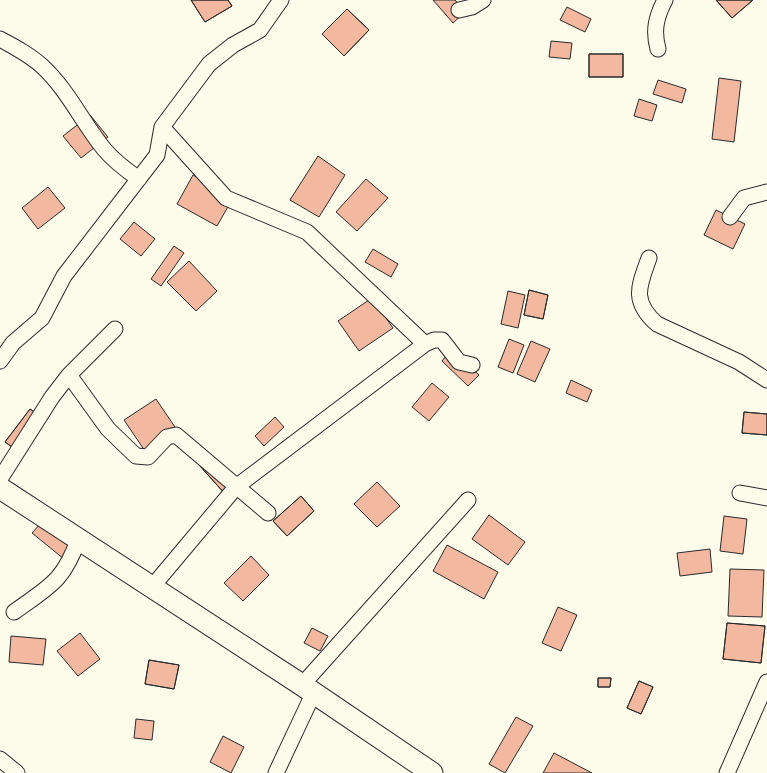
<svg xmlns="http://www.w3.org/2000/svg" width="767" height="773" font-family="Poppins,sans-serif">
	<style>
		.building { fill: #f2b8a0; stroke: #2b2b2b }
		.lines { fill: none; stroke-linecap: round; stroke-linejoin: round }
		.street-casing { stroke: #2b2b2b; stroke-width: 17 }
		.secondary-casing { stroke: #2b2b2b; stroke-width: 23 }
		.street { stroke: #fdfbea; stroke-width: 15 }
		.secondary { stroke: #fdfbea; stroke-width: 21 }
	</style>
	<rect width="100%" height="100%" fill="#fdfbea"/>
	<path class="building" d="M191,0h37l4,6 -27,16z
		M191,0h37l4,6 -27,16z
		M433,0h22l10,12 -12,11z
		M716,0h37l-21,18z
		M716,0h37l-21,18z
		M567,7l24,12 -6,13 -25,-12z
		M347,9l22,21 -25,26 -22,-22z
		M347,9l22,21 -25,26 -22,-22z
		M551,41l21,2 -2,16 -21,-2z
		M589,54h34v23h-34z
		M589,54h34v23h-34z
		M719,78l22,3 -7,61 -22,-3z
		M658,80l28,9 -4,14 -29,-9z
		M639,99l18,6 -5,16 -18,-5z
		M90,115l18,22 -27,21 -18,-22z
		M318,156l27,19 -26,42 -29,-17z
		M193,175l40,23 -16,28 -40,-22z
		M366,179l22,19 -31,33 -21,-19z
		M48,187l17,21 -27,21 -16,-21z
		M716,210l29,14 -12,25 -29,-14z
		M134,222l21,17 -14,17 -21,-17z
		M174,246l10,7 -23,33 -10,-7z
		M373,249l25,15 -7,13 -26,-15z
		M189,261l28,30 -21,20 -29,-29z
		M529,290l19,5 -5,24 -19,-4z
		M529,290l19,5 -5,24 -19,-4z
		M508,291l17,4 -7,33 -17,-4z
		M372,298l21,30 -34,23 -21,-30z
		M509,339l15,6 -11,28 -15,-6z
		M531,341l19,8 -15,33 -18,-8z
		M452,349l27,26 -11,11 -26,-25z
		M571,380l21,10 -5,12 -21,-9z
		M432,383l17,14 -20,24 -17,-14z
		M156,399l23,34 -32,21 -23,-34z
		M30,409l10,7 -25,33 -10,-7z
		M30,409l10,7 -25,33 -10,-7z
		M744,412l23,2v21l-25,-2z
		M744,412l23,2v21l-25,-2z
		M275,417l9,10 -20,19 -9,-10z
		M212,456l25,27 -12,11 -25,-28z
		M212,456l25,27 -12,11 -25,-28z
		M377,482l23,24 -23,21 -23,-23z
		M301,496l13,15 -27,25 -14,-15z
		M301,496l13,15 -27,25 -14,-15z
		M489,515l36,27 -17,23 -36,-26z
		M724,516l23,3 -4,35 -23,-3z
		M41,523l31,26 -8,10 -32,-26z
		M447,545l51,27 -14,27 -51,-28z
		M710,549l2,23 -32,4 -3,-23z
		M251,556l18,19 -26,26 -19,-18z
		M730,569l34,1 -2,47 -34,-1z
		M558,607l19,8 -16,36 -19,-8z
		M727,623l38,3 -4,37 -38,-4z
		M727,623l38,3 -4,37 -38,-4z
		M312,628l16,8 -8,15 -16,-8z
		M80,633l20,26 -22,17 -21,-25z
		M11,636l35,3 -3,26 -34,-3z
		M149,660l30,5 -5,24 -29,-5z
		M149,660l30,5 -5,24 -29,-5z
		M598,678h13l-1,9h-12z
		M598,678h13l-1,9h-12z
		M639,681l14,6 -12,27 -14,-6z
		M639,681l14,6 -12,27 -14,-6z
		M516,717l17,9 -28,47 -16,-9z
		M136,719l18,2 -2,19 -18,-2z
		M223,736l21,11 -13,26 -21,-11z
		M554,753l38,20h-49z"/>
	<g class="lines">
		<defs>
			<path id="street" d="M459,10l13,-3 11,-7
				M0,39c15,8 30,16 42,27 26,24 40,56 62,83 10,12 22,21 35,30
				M658,49c-5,-18 -2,-32 7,-49
				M162,127l64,71 81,34 118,112
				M730,217l14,-19 23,-6
				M649,258c-10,28 -18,43 8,66l82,38 28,18
				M0,361l13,-18 29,-25 22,-42 93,-121 5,-28 47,-63 24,-19 27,-15 21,-30
				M69,375l39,54 28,27 12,1 19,-20 9,-2 92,78
				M0,479l52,-82 17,-22 46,-46
				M740,493l27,5
				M152,587l84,-100 189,-143 9,-4h8l17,22 13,3
				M14,612c36,-26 49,-30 65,-74
				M302,685l166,-185
				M0,759l17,14
				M276,773l38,-81
				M727,773l40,-91"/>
			<path id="secondary" d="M0,488l302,197 130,88"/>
		</defs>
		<use href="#street" class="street-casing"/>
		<use href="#secondary" class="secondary-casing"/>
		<use href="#street" class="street"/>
		<use href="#secondary" class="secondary"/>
	</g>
</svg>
